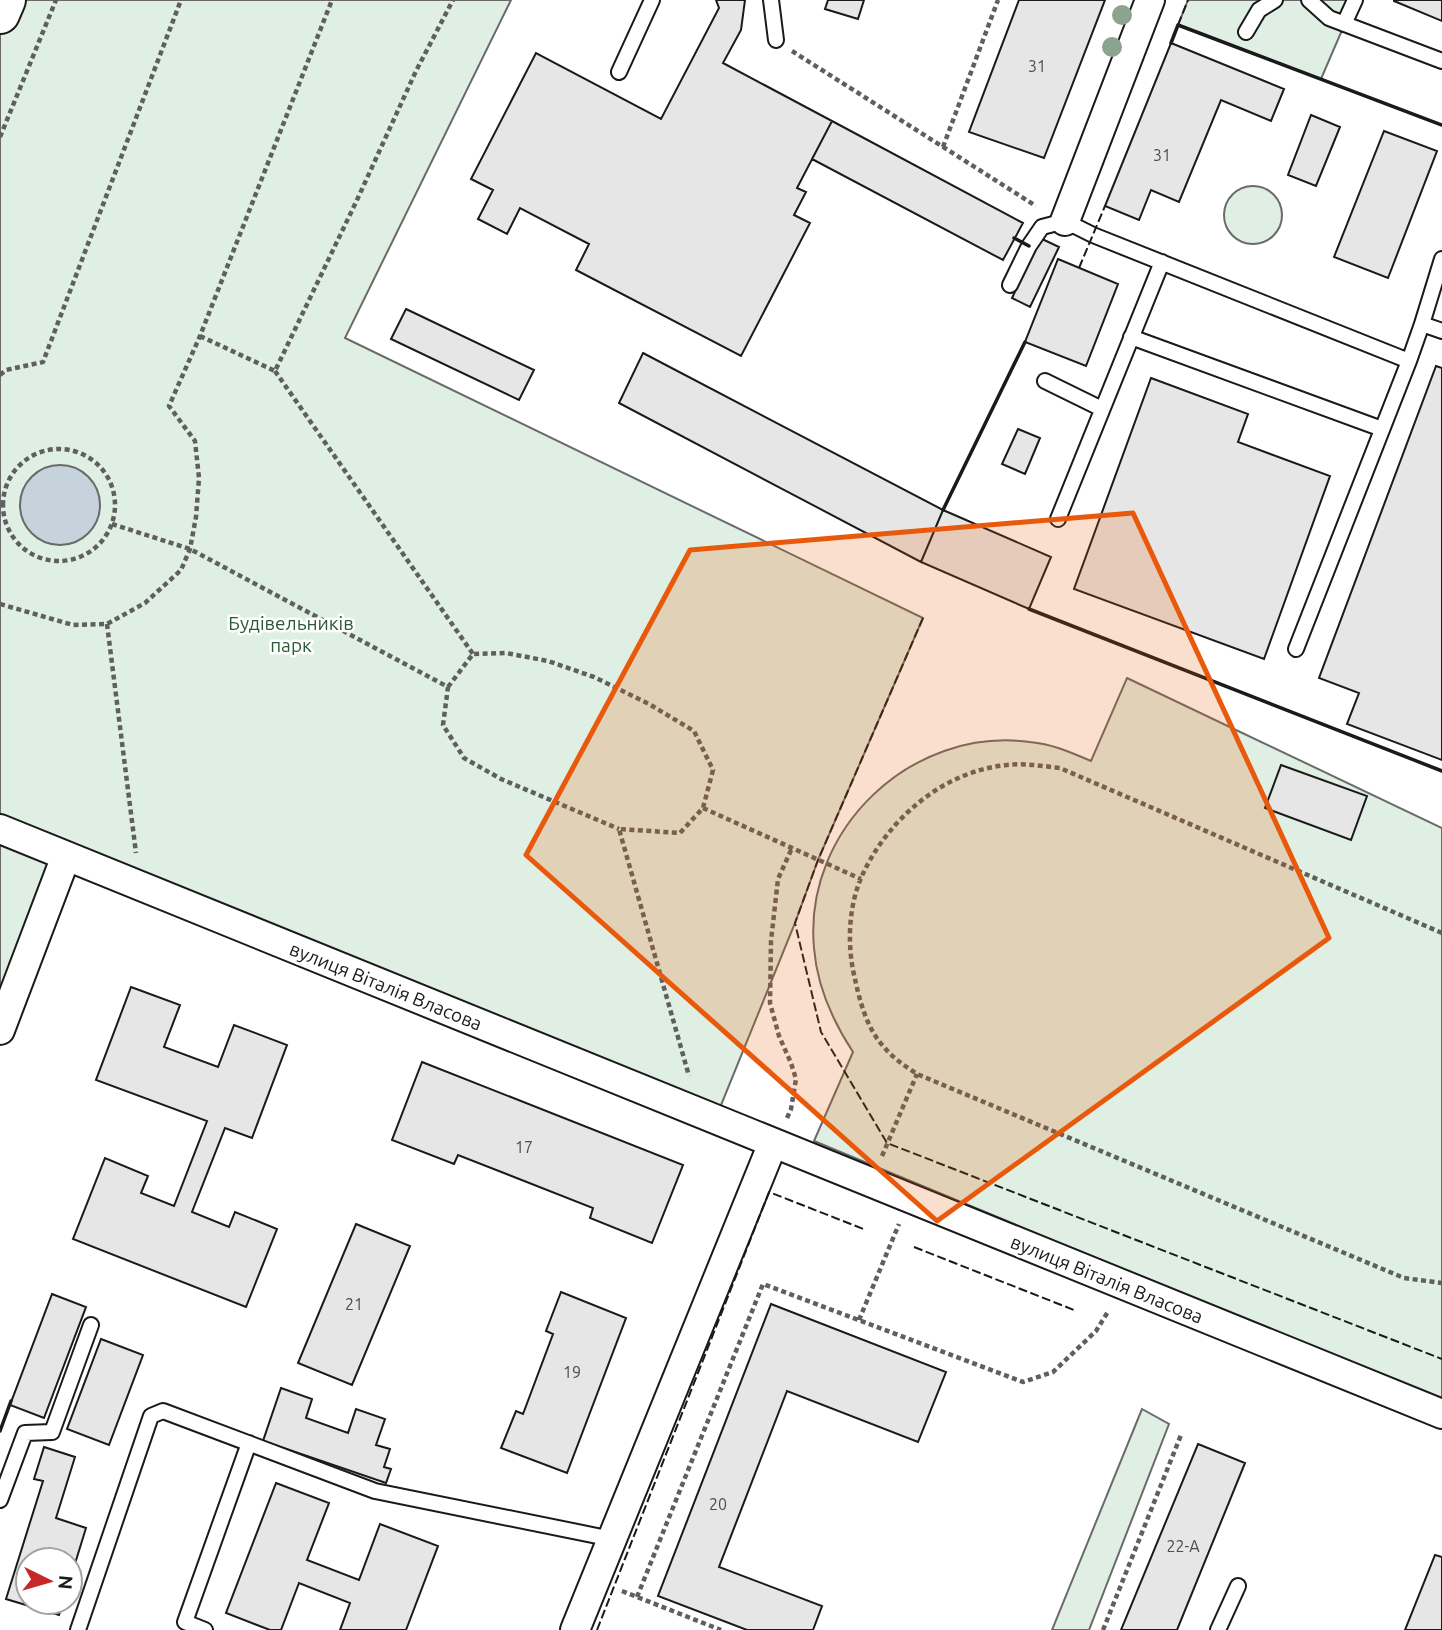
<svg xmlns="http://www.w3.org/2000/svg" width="1442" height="1630" font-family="Ubuntu,sans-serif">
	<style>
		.green { fill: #e0efe3; stroke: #6a6a6a; stroke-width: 2 }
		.water { fill: #c6d2dc; stroke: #6a6a6a; stroke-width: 2 }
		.building { fill: #e6e6e6; stroke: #1a1a1a; stroke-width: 2 }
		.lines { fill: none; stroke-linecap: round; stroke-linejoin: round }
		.lane-casing { stroke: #1a1a1a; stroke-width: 18 }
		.street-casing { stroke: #1a1a1a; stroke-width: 32 }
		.primary-casing { stroke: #1a1a1a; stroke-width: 42 }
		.path { stroke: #5f5f5f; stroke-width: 4.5; stroke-dasharray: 5 3.5; stroke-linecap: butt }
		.lane { stroke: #fff; stroke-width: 14 }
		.street { stroke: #fff; stroke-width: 28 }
		.primary { stroke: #fff; stroke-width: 38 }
		.fence { stroke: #1a1a1a; stroke-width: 2; stroke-dasharray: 9 3.5; stroke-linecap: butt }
		.wall { stroke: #1a1a1a; stroke-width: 3.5 }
		.tree { fill: #8aa48f }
		.marked { fill: #e8590c; fill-opacity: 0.2; stroke: #e8590c; stroke-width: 5; stroke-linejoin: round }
		.labels { text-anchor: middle; stroke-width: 5; stroke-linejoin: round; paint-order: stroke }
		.number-label { font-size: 16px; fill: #4d4d4d }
		.park-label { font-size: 19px; fill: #2b5a34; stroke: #fff }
		.street-label { font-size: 19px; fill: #1a1a1a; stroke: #fff }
	</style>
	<rect width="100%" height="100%" fill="#fff"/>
	<path class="green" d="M6,0h505l-166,338 578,280 -105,242 -23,63 -80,197 -649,-264 -66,174v-1016z
		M1188,0h167l-34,79 -143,-54z
		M1224 215a29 29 0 1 1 58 0a29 29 0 1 1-58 0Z
		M1127,678l315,150v572l-102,-41 -526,-218 39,-89c-21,-32 -36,-65 -39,-104 -11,-119 98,-222 216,-206 22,2 40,10 61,19z
		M1142,1409l27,15 -80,206h-37z"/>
	<path class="water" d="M20 505a40 40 0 1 1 80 0a40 40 0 1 1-80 0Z"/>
	<path class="building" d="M716,0h29l-4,30 -18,33 109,58 -35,67 9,4 -12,23 16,8 -69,133 -165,-86 13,-26 -69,-36 -13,26 -29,-15 15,-29 -22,-11 65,-126 125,66 58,-111z
		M828,0h36l-6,19 -33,-10z
		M1019,0h86l-61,158 -75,-26z
		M1394,0h48v21l-48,-20z
		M1171,43l113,46 -13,32 -50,-21 -42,102 -28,-12 -12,30 -34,-14z
		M1311,115l29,12 -24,59 -28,-11z
		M832,121l191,102 -20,37 -191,-101z
		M1384,131l53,20 -49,127 -54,-21z
		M1040,238l19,9 -29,60 -18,-9z
		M1058,259l60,25 -32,82 -61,-24z
		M406,309l128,61 -15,30 -128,-61z
		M643,353l300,157 -22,52 -302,-159z
		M1436,366l6,2v392l-95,-36 12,-31 -40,-15z
		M1151,378l97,36 -10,28 92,34 -66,183 -190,-70z
		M1018,429l22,9 -15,36 -23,-10z
		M943,510l108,47 -22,52 -108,-47z
		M1281,765l86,31 -16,44 -86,-32z
		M131,987l49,18 -16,42 54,20 16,-42 53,20 -35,93 -27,-10 -33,84 37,15 6,-15 42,17 -31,78 -173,-68 32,-81 43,18 -7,17 33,13 33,-85 -111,-41z
		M422,1062l261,103 -31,78 -62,-25 3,-10 -135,-53 -4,9 -62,-24z
		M356,1224l54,22 -58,139 -54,-22z
		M561,1292l65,26 -59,155 -66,-25 15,-37 7,3 30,-80 -7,-3z
		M52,1294l34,13 -42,111 -34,-13z
		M771,1304l175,68 -28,70 -131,-51 -68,176 103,39 -9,24h-66l-89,-34z
		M101,1339l42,16 -34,90 -42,-16z
		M281,1388l31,11 -6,19 42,15 8,-24 29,10 -9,26 14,4 -6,18 7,2 -5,14 -123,-42z
		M1198,1444l47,19 -68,167h-56z
		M44,1447l31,10 -19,61 30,10 -16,52v-20h-42v42h35l-4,13 -53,-16 37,-118 -9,-2z
		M276,1483l53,20 -22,57 52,20 21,-56 58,22 -32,84h-66l10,-27 -51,-20 -18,47h-11l-44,-17z
		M1435,1555l7,2v73h-37z"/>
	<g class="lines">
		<defs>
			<path id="lane" d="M771,0l5,40
				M1309,0l20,18 113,43
				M1344,24l11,-24
				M1246,32l13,-22 16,-10
				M619,72l33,-72
				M1010,285l19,-39 13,-19 23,-6 28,14 316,126 -113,288
				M1422,324l20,-65
				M1131,337l251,92
				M1409,361l13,-37 20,7
				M1045,381l57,28
				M1058,519l104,-257
				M0,1500l25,-67 27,-1 39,-107
				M78,1630l73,-214 12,-5 212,80 237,48
				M205,1630l-20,-8 64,-179
				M1218,1630l20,-44"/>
			<path id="street" d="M1065,221l85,-221
				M0,829l1442,585
				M0,1030l66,-174
				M575,1630l198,-487"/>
			<path id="primary" d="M0,14l6,-14"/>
		</defs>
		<use href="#lane" class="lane-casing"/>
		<use href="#street" class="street-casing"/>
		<use href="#primary" class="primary-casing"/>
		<path class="path" d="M792,51l244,155
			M0,137l56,-137
			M943,147l55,-147
			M200,336l75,35 82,-171 59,-129 37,-71
			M275,371l198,283
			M0,375l6,-5 37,-8 138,-362
			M3 505a56 56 0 1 1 112 0a56 56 0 1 1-112 0Z
			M112,524l78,25 258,138 -5,38 21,33 37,21 118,50
			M0,604l73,21 34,-1 38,-21 36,-33 9,-21 6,-32 3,-39 -4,-37 -26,-35 31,-70 132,-336
			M107,624l29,229
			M448,687l25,-33 33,-1 42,8 46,16 55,27 45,27 19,39 -10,38 -23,25 -61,-4 70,247
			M703,808l158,71
			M1442,933l-382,-165c-18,-2 -35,-5 -53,-3 -65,6 -121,56 -146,113 -13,31 -14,69 -6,101 5,23 12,50 29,68 9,11 21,19 33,27l487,204 38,5
			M787,1118l4,-9 5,-30 -5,-16 -12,-27 -9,-33 1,-62 7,-62 14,-31
			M882,1156l35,-82
			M859,1320l40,-96
			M622,1591l99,39
			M637,1597l126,-313 260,98 30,-10 43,-41 13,-21
			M1103,1630l78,-195"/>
		<use href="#lane" class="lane"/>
		<use href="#street" class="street"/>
		<use href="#primary" class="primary"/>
		<path class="fence" d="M1178,25l10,-25
			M1079,268l26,-62
			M923,618l-105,242 -23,63 26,109 66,111 555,216
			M914,1247l160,63
			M597,1630l172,-438 97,38"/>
		<path class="wall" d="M1171,43l7,-18 264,100
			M1014,238l15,8
			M943,510l82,-168
			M1029,609l413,162
			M0,1431l11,-30"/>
	</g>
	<g class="tree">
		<circle cx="1122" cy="15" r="10"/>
		<circle cx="1112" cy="47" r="10"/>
	</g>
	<path class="marked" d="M1133,513l196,425 -392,283 -411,-366 164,-305z"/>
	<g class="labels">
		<g class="number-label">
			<text x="1037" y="72">31</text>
			<text x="1162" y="161">31</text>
			<text x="524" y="1153">17</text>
			<text x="354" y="1310">21</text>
			<text x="572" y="1378">19</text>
			<text x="718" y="1510">20</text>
			<text x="1183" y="1552">22-А</text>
		</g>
		<g class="park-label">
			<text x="291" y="630">Будівельників<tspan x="291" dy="22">парк</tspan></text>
		</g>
		<g class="street-label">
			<text transform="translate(386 986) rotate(22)" y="7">вулиця Віталія Власова</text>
			<text transform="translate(1107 1279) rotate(22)" y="7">вулиця Віталія Власова</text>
		</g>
	</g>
	<g transform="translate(49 1581) rotate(95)"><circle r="33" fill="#ffffff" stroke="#a3a3a3" stroke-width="2"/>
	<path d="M0-5L12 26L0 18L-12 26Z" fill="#c62828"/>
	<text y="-10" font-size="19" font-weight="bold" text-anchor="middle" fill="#1a1a1a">N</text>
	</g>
</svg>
